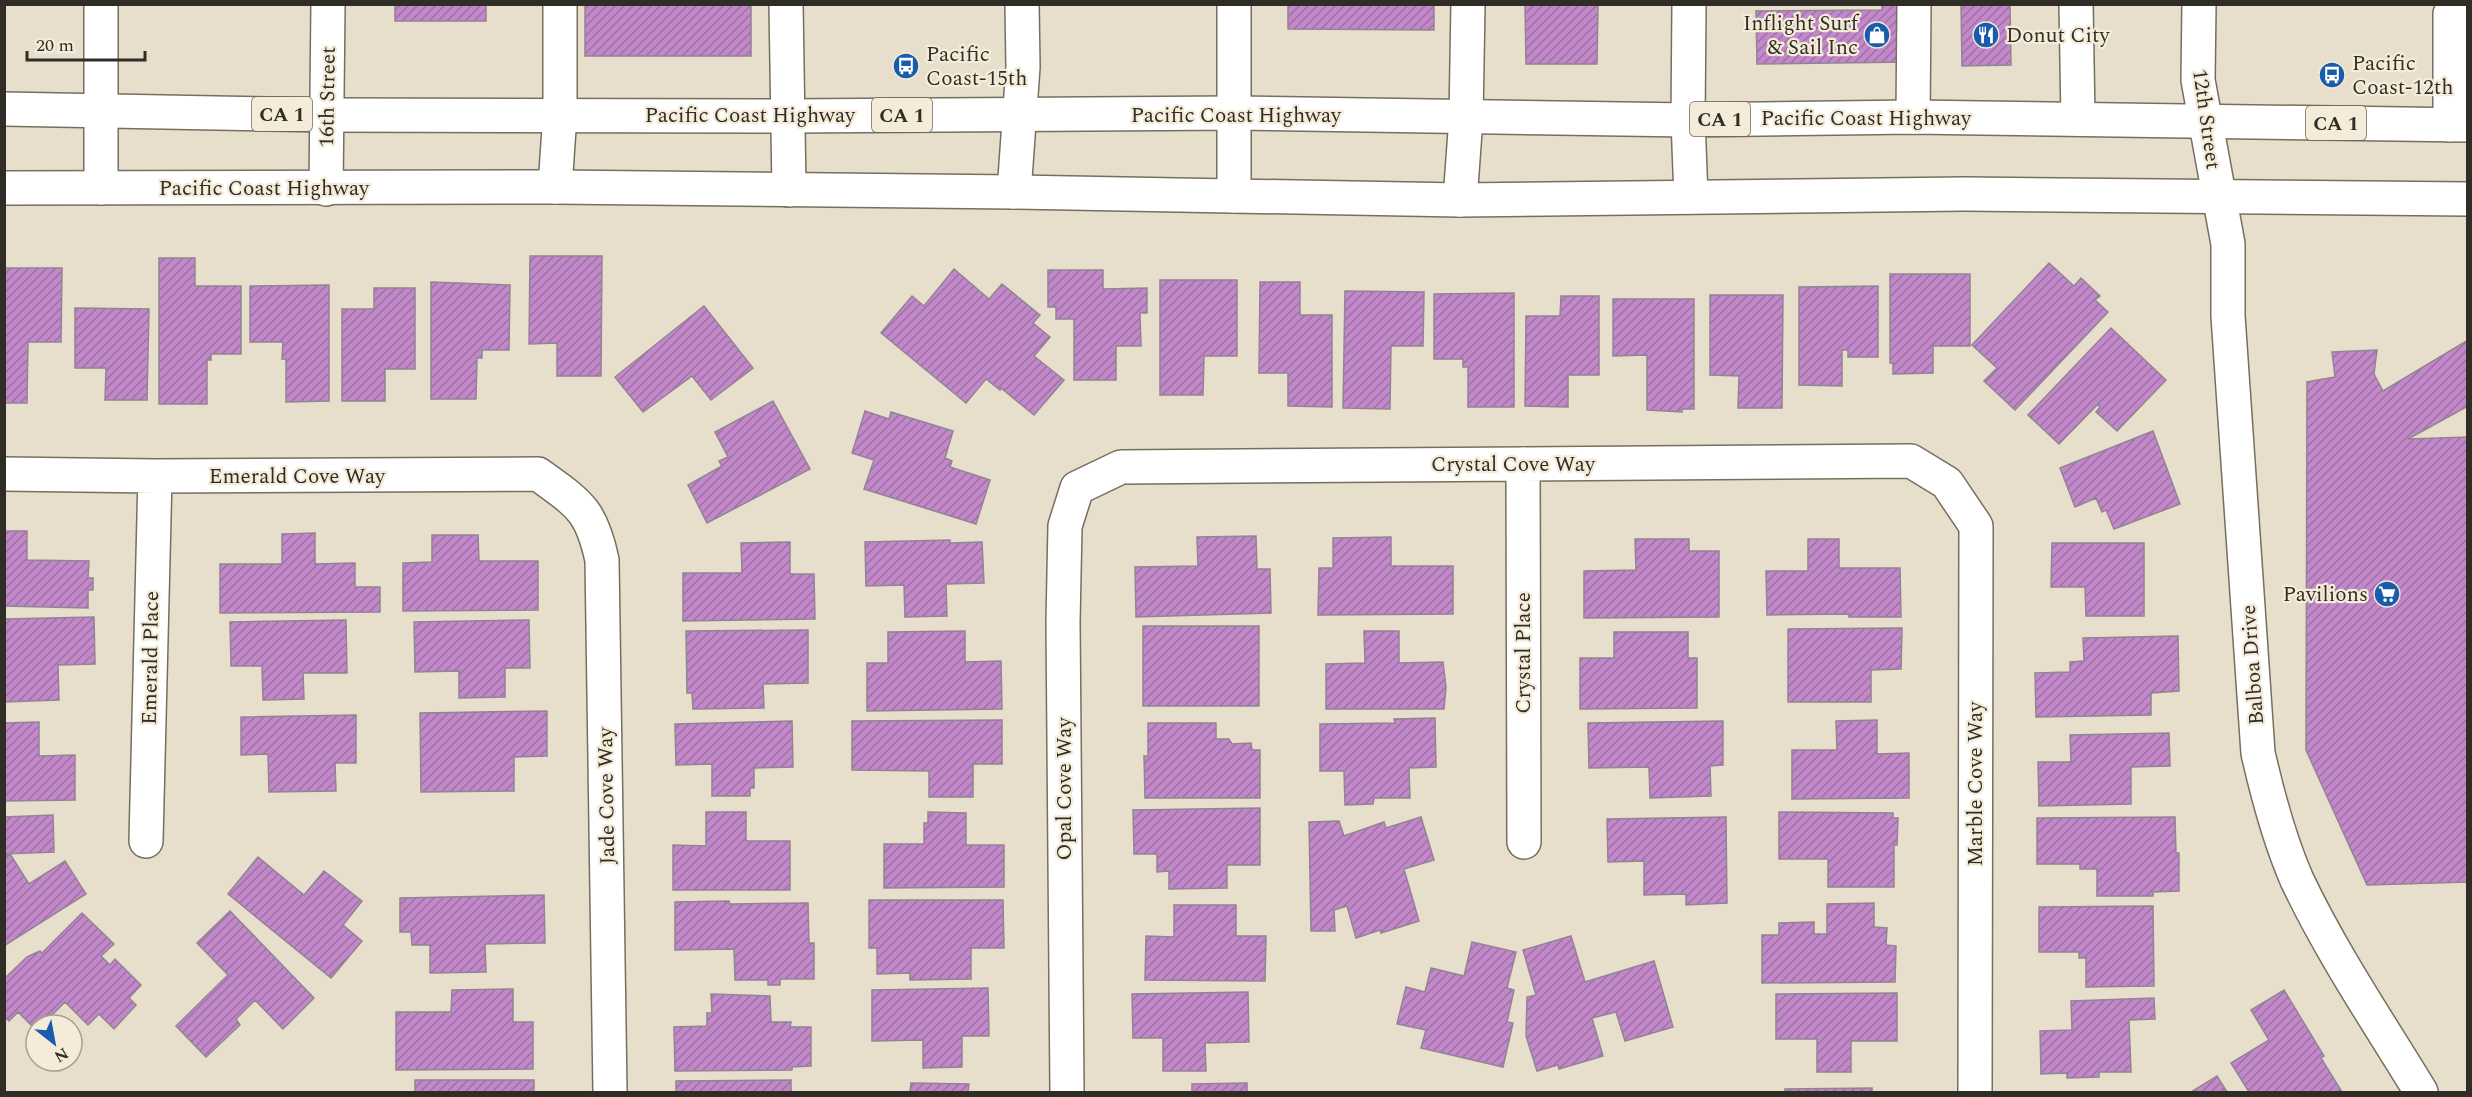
<svg xmlns="http://www.w3.org/2000/svg" width="2472" height="1097" font-family="Spectral,serif">
	<style>
		.building { fill: url(#building-hatch); stroke: #918493; stroke-width: 1.5 }
		.lines { fill: none; stroke-linecap: round; stroke-linejoin: round }
		.minor-casing { stroke: #766f5e; stroke-width: 36 }
		.highway-casing { stroke: #766f5e; stroke-width: 36 }
		.minor { stroke: #fff; stroke-width: 33 }
		.highway { stroke: #fff; stroke-width: 33 }
		.labels { text-anchor: middle; stroke-width: 4.5; stroke-linejoin: round; paint-order: stroke }
		.shield { fill: #f4ecd9; stroke: #6b665c; stroke-width: 1.5 }
		.shield-label { font-size: 20px; font-weight: bold; fill: #302d26 }
		.poi-label { font-size: 21px; fill: #302d26; stroke: #f4ecd9; text-anchor: start }
		.street-label { font-size: 21px; fill: #302d26; stroke: #f4ecd9 }
	</style>
	<defs>
		<pattern id="building-hatch" width="6" height="6" patternUnits="userSpaceOnUse" patternTransform="scale(1.5)"><rect width="6" height="6" fill="#c288ca"/><path d="M-1 1l2-2M0 6l6-6M5 7l2-2" fill="none" stroke="#9e70a4"/></pattern>
	</defs>
	<rect width="100%" height="100%" fill="#e7dfcc"/>
	<path class="building" d="M395,4h91v17h-91z
		M585,4h166v52h-166z
		M1288,4h146v26l-146,-1z
		M1525,4h73l-1,60h-71z
		M1961,4h49l1,61 -49,1z
		M1882,5h26v57l-151,2 -1,-53 126,-1z
		M530,256h72l-1,120h-44v-33l-28,1z
		M159,258h36v28h46v68h-30v6h-4v44h-48z
		M2049,263l25,23 7,-8 19,18 -5,4 13,12 -93,98 -31,-29 13,-13 -25,-23z
		M4,268h58l-1,74h-33l-1,61h-23z
		M954,269l35,30 13,-15 38,31 -7,8 17,14 -16,19 30,24 -30,35 -33,-27 -1,2 -14,-11 -20,24 -85,-70 31,-37 12,10z
		M1048,270h55v19l44,-1v25h-7l1,33h-25v34h-42v-61h-18v-12h-8z
		M1890,274h80v72h-37v27l-40,1v-11h-3z
		M1160,280h77v76h-33l-1,39h-43z
		M431,282l79,3 -1,65h-27v8h-5l-1,41h-45z
		M1260,282h40v33h32v92l-44,-1v-33h-29z
		M329,285v116l-43,1v-43h-4l1,-17h-33v-56z
		M1878,286v71h-30v-7h-6v36l-43,-1v-98z
		M374,288h41v81h-30v32h-43v-92h32z
		M1345,291l79,1 -1,54h-32l-1,63 -47,-1z
		M1514,293v114h-46v-40h-5v-8h-29v-65z
		M1710,295h73l-1,113h-44l1,-32 -29,-1z
		M1561,296h38v79h-31v32l-43,-1 1,-90h34z
		M1613,299h81v110h-12v3l-35,-2v-55l-34,1z
		M704,306l49,62 -42,32 -19,-24 -49,36 -28,-35z
		M75,308l74,1 -2,91h-42l1,-32h-31z
		M2111,328l55,52 -49,51 -21,-19 4,-5 -2,-3 -39,40 -31,-29z
		M2468,340v66l-60,33 60,-2v445l-101,3 -61,-135 1,-368 28,-5 -3,-25 45,-2 -3,24 9,17z
		M773,401l37,68 -103,54 -19,-38 34,-19 -3,-5 9,-4 -13,-25z
		M865,411l24,8 2,-7 62,19 -8,27 7,3 -2,6 40,13 -14,44 -112,-35 10,-29 -22,-7z
		M2153,431l27,73 -66,25 -8,-19 -4,2 -6,-14 -21,9 -15,-39z
		M4,531h23v29l62,1 -1,17h5v12h-5v18l-84,-2z
		M315,533v31l40,-1v24h25v25l-160,1v-49h62v-30z
		M432,535h46l1,26h59v49l-135,1v-48l29,-1z
		M1256,536l1,33h13l1,44 -135,4 -1,-50 63,-1 -1,-29z
		M1391,537v29h62v48l-135,1 1,-47h14v-30z
		M1635,539h54v12h30v66l-135,1v-47l52,-1z
		M1808,539h31v29h61l1,49h-52v-3l-82,1 -1,-44h42z
		M950,540v3l32,-1 2,41 -38,1 1,32 -42,1 -1,-32 -38,1 -1,-44z
		M790,542v32h24l1,45 -132,2v-48h59l-1,-30z
		M2052,543h92v73h-58l-1,-29h-34z
		M94,617l1,47 -37,1 1,35 -55,2v-83z
		M346,620l1,53h-44l1,26 -41,1 -1,-34h-31l-1,-44z
		M529,620l1,48h-25v29l-46,1v-27l-44,1 -1,-50z
		M1143,626h116v80h-116z
		M1902,628l-1,41 -30,1v32h-83v-73z
		M808,630v53l-45,1 1,24 -71,1 -1,-16h-5l-1,-62z
		M965,631v31l36,-1 1,48 -135,2v-48h21v-31z
		M1364,631h35v32l44,-1 3,25 -2,22h-118v-45l39,-1z
		M1614,632h74v26h9v50l-117,1v-51h34z
		M2178,636l1,55 -28,2v22l-115,2 -1,-44 35,-1v-10l14,-1 -1,-23z
		M547,711v45l-33,1v34l-93,1 -1,-79z
		M356,715v48h-21l1,28 -67,1 -1,-38 -27,1v-38z
		M1435,718l1,49 -27,1 1,30h-36l-1,6 -28,1 -1,-34h-24v-47l75,-1 -1,-4z
		M1002,720v44h-29v33h-44v-26l-77,-1v-49z
		M1877,720v34l32,-1v45l-117,1v-49h45l-1,-29z
		M792,721l1,46 -39,1v20h-4v8h-38v-32l-36,1 -1,-41z
		M1723,721v44l-13,1 1,30 -61,2 -1,-31 -60,1 -1,-45z
		M39,722v34l36,-1v45l-71,1v-78z
		M1148,723h68v16h13l3,5 19,-1 1,7h8v48h-115l-1,-42h4z
		M2169,733l1,33 -39,1v37l-92,2 -1,-44h33l-1,-27z
		M1260,808v57h-33v23l-58,1v-18l-12,1v-18h-23l-1,-44z
		M706,812h40v29h44v49h-117v-45l33,1z
		M928,812l38,1v32h38v42l-120,1v-44h40v-21h4z
		M1779,812l114,1v5h5l-1,27h-3v42h-66v-28h-49z
		M53,815l1,37 -50,2v-37z
		M1421,817l13,43 -30,9 15,52 -38,12 -1,-3 -24,8 -9,-32 -13,4 1,21h-24l-2,-109 30,-1 5,15 40,-14 2,6z
		M1726,817l1,86 -41,2v-11l-42,1v-34l-36,1 -1,-43z
		M2175,817l1,36h3v38l-26,1v4h-56v-27h-17v-5h-43v-46z
		M10,854l19,30 36,-23 21,33 -82,52v-89z
		M258,857l46,38 20,-24 38,30 -19,24 19,16 -31,37 -103,-84z
		M544,895l1,48 -60,1 1,28 -56,1v-28h-18l-1,-13h-11v-34z
		M869,900h134l1,48h-33v31l-61,1v-7l-33,1v-26h-8z
		M729,901l1,3 78,-1 1,40h5v36h-34v6h-12v-5h-33l-1,-31 -59,1v-48z
		M1874,903v24l13,1 -1,17 10,1 -1,36 -133,1v-48h17v-12l35,-1v12h13v-30z
		M1174,905h62v31h30l-1,45 -120,-1 1,-44 28,1z
		M2153,906l1,80 -68,1v-29h-7v-6h-40v-45z
		M230,911l84,87 -31,31 -28,-29 -19,19 4,6 -34,32 -30,-31 52,-51 -31,-32z
		M82,913l32,31 -13,12 9,9 5,-6 26,26 -12,13 7,7 -22,24 -15,-15 -11,11 -23,-23 -23,23h-6v5l-18,-18 -9,9 -5,-5v-22l3,-3 -3,-2v-10l23,-22 13,-6 2,2z
		M1571,936l14,46 69,-21 19,66 -48,14 -9,-29 -24,6 11,38 -44,13 -1,-4 -21,6 -11,-35 1,-39 9,-2 -13,-45z
		M1472,942l44,10 -9,36 7,2 -7,32 6,1 -10,44 -82,-19 5,-18 -29,-6 9,-37 19,5 6,-24 33,8z
		M988,988l1,48h-27v31l-39,1v-28l-51,1v-51z
		M513,989v33h20v47l-137,1v-58h55l1,-22z
		M2284,990l40,66 -3,2 21,34h-93l-18,-29 38,-23 -18,-30z
		M1248,992l1,50 -44,1 1,28h-43v-33h-30l-1,-44z
		M1897,993v48h-46v31h-34v-33h-41v-45z
		M711,994l59,2 1,26h20l-1,5h21v39l-19,1v3l-117,1 -1,-44 33,-1v-13h5z
		M2154,998l1,21 -26,1 2,52h-32v5l-32,1v-5l-26,1 -1,-43 32,-1 -1,-29z
		M2217,1076l10,16h-36z
		M415,1080h119v12h-119z
		M791,1080v12h-115v-11z
		M911,1083l58,1 -1,8h-58z
		M1247,1083v9h-55v-8z
		M1872,1088v4h-87v-3z"/>
	<g class="lines">
		<defs>
			<path id="minor" d="M786,4l3,186
				M1689,4l-1,116 3,77
				M2076,4l2,115
				M2199,4l-1,76 30,164v72l30,437c10,44 21,86 39,127 35,74 82,143 124,212
				M1913,117l1,-113
				M2450,125v-111l9,-10
				M555,187l5,-73v-110
				M101,188v-184
				M326,189l2,-185
				M1014,192l9,-125 -1,-63
				M1234,196v-192
				M1460,200l6,-82 2,-114
				M1523,464l1,378
				M4,474l151,2 383,-2c41,30 53,35 64,86l8,532
				M146,841l9,-365
				M1067,1092l-4,-470 2,-96 12,-38 44,-21 790,-6 36,22 29,43 -1,566"/>
			<path id="highway" d="M4,109l323,6 459,1 449,-3 453,7 225,-3 555,8
				M4,188l551,-1 459,5 446,8 504,-6 504,5"/>
		</defs>
		<use href="#minor" class="minor-casing"/>
		<use href="#highway" class="highway-casing"/>
		<use href="#minor" class="minor"/>
		<use href="#highway" class="highway"/>
	</g>
	<defs>
		<symbol id="shop-disc" viewBox="-11 -11 22 22"><circle r="9.5" fill="#1a5cac" stroke="#f4ecd9"/><path d="M-5-2.5h2.3a2.7 3.5 0 0 1 5.4 0H5L5.5 6h-11ZM-1.5-2.5h3a1.5 2.3 0 0 0-3 0Z" fill="#fff"/></symbol>
		<symbol id="restaurant-disc" viewBox="-11 -11 22 22"><circle r="9.5" fill="#1a5cac" stroke="#f4ecd9"/><path d="M-5-6h1v4h1v-4h1v4h1v-4h1v5L-1.5 .5V6h-2V.5L-5-1ZM5-6V6H3V1.5H1.5Q1.5-4 5-6Z" fill="#fff"/></symbol>
		<symbol id="bus-disc" viewBox="-11 -11 22 22"><circle r="9.5" fill="#1a5cac" stroke="#f4ecd9"/><path d="M-5-6H5V4H4V6H2V4H-2V6H-4V4H-5ZM-3.5-4V0h7V-4ZM-3.5 1.2v1.5H-2V1.2ZM2 1.2v1.5H3.5V1.2Z" fill="#fff"/></symbol>
		<symbol id="supermarket-disc" viewBox="-11 -11 22 22"><circle r="9.5" fill="#1a5cac" stroke="#f4ecd9"/><path d="M-6-5.5h2.5l.6 2H6L4.5 2H-2.5L-4.4-4H-6ZM-1.5 3.2a1.3 1.3 0 1 0 .1 0ZM3 3.2a1.3 1.3 0 1 0 .1 0Z" fill="#fff"/></symbol>
	</defs>
	<g fill-rule="evenodd">
		<use href="#shop-disc" x="1862" y="20" width="30" height="30"/>
		<use href="#restaurant-disc" x="1971" y="20" width="30" height="30"/>
		<use href="#bus-disc" x="891" y="51" width="30" height="30"/>
		<use href="#bus-disc" x="2317" y="60" width="30" height="30"/>
		<use href="#supermarket-disc" x="2372" y="579" width="30" height="30"/>
	</g>
	<g class="labels">
		<g class="shield">
			<rect x="252" y="97" width="60" height="34" rx="4.5"/>
			<rect x="872" y="98" width="60" height="34" rx="4.5"/>
			<rect x="1690" y="102" width="60" height="34" rx="4.5"/>
			<rect x="2306" y="106" width="60" height="34" rx="4.5"/>
		</g>
		<g class="shield-label">
			<text x="282" y="121">CA 1</text>
			<text x="902" y="122">CA 1</text>
			<text x="1720" y="126">CA 1</text>
			<text x="2336" y="130">CA 1</text>
		</g>
		<g class="poi-label">
			<text x="1858" y="30" text-anchor="end">Inflight Surf<tspan x="1858" dy="24">&amp; Sail Inc</tspan></text>
			<text x="2006" y="42">Donut City</text>
			<text x="926" y="61">Pacific<tspan x="926" dy="24">Coast-15th</tspan></text>
			<text x="2352" y="70">Pacific<tspan x="2352" dy="24">Coast-12th</tspan></text>
			<text x="2368" y="601" text-anchor="end">Pavilions</text>
		</g>
		<g class="street-label">
			<text transform="translate(327 97) rotate(-89)" y="7">16th Street</text>
			<text x="750" y="122">Pacific Coast Highway</text>
			<text x="1236" y="122">Pacific Coast Highway</text>
			<text x="1866" y="125">Pacific Coast Highway</text>
			<text transform="translate(2207 119) rotate(82)" y="7">12th Street</text>
			<text x="264" y="195">Pacific Coast Highway</text>
			<text x="1513" y="471">Crystal Cove Way</text>
			<text x="297" y="483">Emerald Cove Way</text>
			<text transform="translate(1523 653) rotate(-90)" y="7">Crystal Place</text>
			<text transform="translate(150 658) rotate(-89)" y="7">Emerald Place</text>
			<text transform="translate(2252 665) rotate(-94)" y="7">Balboa Drive</text>
			<text transform="translate(1975 784) rotate(-90)" y="7">Marble Cove Way</text>
			<text transform="translate(1064 789) rotate(-90)" y="7">Opal Cove Way</text>
			<text transform="translate(606 796) rotate(-91)" y="7">Jade Cove Way</text>
		</g>
	</g>
	<rect width="2472" height="1097" fill="none" stroke="#302d26" stroke-width="12"/>
	<g transform="translate(54 1043) rotate(149)"><circle r="28" fill="#f4ecd9" stroke="#a6a091" stroke-width="1.5"/>
	<path d="M0-4.5L10 22L0 15L-10 22Z" fill="#1a5cac"/>
	<text y="-9" font-size="16" font-weight="bold" text-anchor="middle" fill="#302d26">N</text>
	</g>
	<path d="M27 51v9h118v-9" fill="none" stroke="#302d26" stroke-width="3"/>
	<text x="36" y="51" font-size="18" fill="#302d26" stroke="#f4ecd9" stroke-width="4.5" paint-order="stroke">20 m</text>
</svg>
